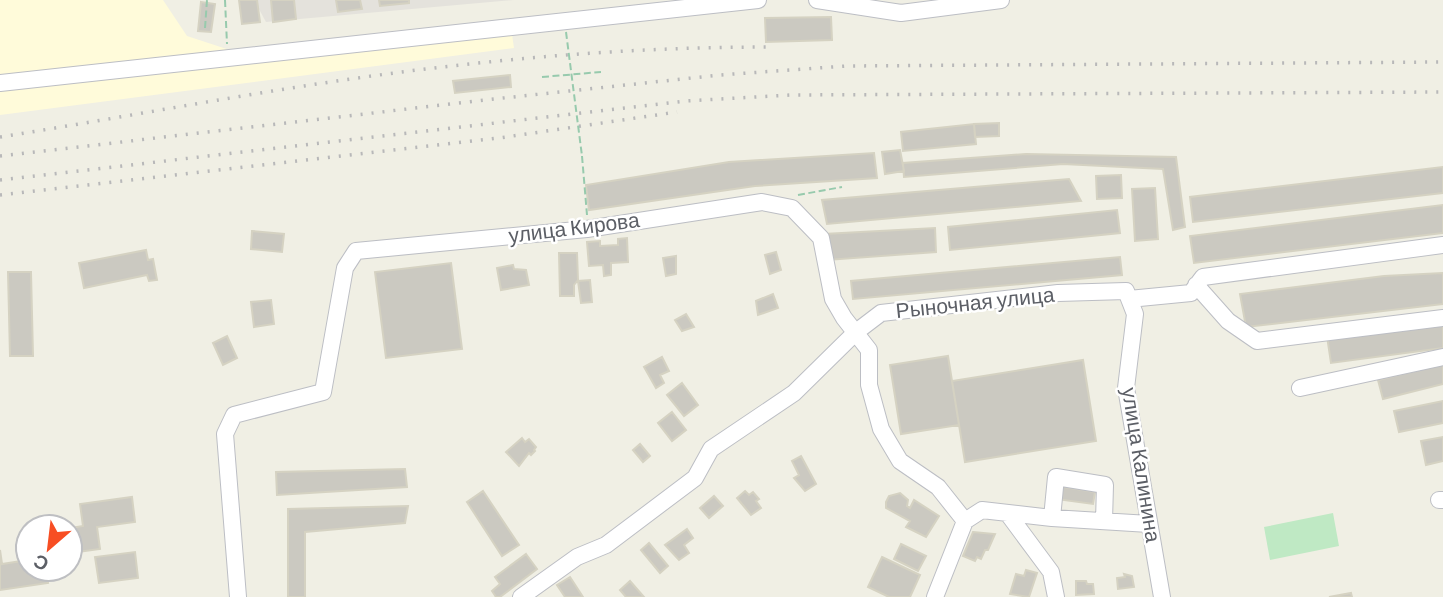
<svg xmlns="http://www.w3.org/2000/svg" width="1443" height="597" font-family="Barlow,sans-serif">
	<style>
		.commercial { fill: #fffbda }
		.industrial { fill: #e4e2dc }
		.green { fill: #bfe9c4 }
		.building { fill: #cbc9c1; stroke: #d5d2c2; stroke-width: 2 }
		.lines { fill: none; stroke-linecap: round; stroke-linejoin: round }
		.minor-casing { stroke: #bcbec4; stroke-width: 18 }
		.path { stroke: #97caad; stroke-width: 2; stroke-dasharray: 7 3.5; stroke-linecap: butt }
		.minor { stroke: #fff; stroke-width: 16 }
		.rail { stroke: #b8b8b9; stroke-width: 3.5; stroke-dasharray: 2 9; stroke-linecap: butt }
		.path-bridge { stroke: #97caad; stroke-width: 2; stroke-dasharray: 7 3.5; stroke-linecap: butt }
		.labels { text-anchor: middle; stroke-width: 5; stroke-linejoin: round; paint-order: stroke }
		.street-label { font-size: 21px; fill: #5c5f66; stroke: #fff }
	</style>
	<rect width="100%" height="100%" fill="#f0efe4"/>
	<path class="commercial" d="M0,0h163l24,36 58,19 266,-28 3,21 -514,67z"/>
	<path class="industrial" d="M254,0h260l-248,22z"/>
	<path class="green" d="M1333,513l6,33 -69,14 -6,-33z"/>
	<path class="building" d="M239,0h18l3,22 -18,2z
		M271,0h23l2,19 -23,3z
		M336,0h24l2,9 -24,3z
		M379,0h30v3l-29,3z
		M201,2l14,2 -4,28 -13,-1z
		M831,17l1,23 -66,2 -1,-24z
		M510,75l1,12 -56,6 -2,-12z
		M999,123v13l-24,1 -1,-13z
		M974,124l2,20 -73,7 -2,-19z
		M900,150l4,21 -19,3 -3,-22z
		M874,153l3,25 -122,8 -166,24 -3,-25 143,-23z
		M1026,154l150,3 9,70 -12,3 -10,-61 -100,-5 -159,13 -1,-14z
		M1443,167v26l-250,29 -3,-25z
		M1121,175l1,23 -25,1 -1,-23z
		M1069,179l12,22 -254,23 -5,-24z
		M1155,188l3,51 -23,2 -3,-52z
		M1443,205v28l-249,30 -4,-27z
		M1117,210l3,23 -170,17 -2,-23z
		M935,228l1,24 -109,8 -3,-26z
		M252,231l32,3 -2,18 -31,-3z
		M627,238l1,24 -17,1v12l-7,1 -1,-11 -14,1 -2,-24 13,-1v5l18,-1v-6z
		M146,250l2,10 5,-1 4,21 -8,1 -2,-6 -63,13 -5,-25z
		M776,252l5,18 -11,4 -5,-19z
		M559,253h18l1,27 -4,5v11h-14z
		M676,256v18l-10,2 -3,-18z
		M1120,257l2,18 -269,24 -2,-18z
		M451,263l11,86 -76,9 -11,-86z
		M513,265l1,4 12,1 3,15 -28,5 -4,-22z
		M8,272h23l2,84h-23z
		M1443,273v31l-197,23 -6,-33 144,-18z
		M590,280l2,22 -11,1 -3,-22z
		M773,294l5,14 -20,7 -2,-14z
		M271,300l3,24 -20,3 -3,-25z
		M686,314l8,13 -12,4 -7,-11z
		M1443,321v27l-112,15 -4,-27z
		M227,336l10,22 -14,7 -10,-22z
		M948,356l11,69 -58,9 -11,-69z
		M662,357l7,14 -9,4 4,8 -8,5 -12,-21z
		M1083,360l13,81 -131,21 -13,-81z
		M1443,364v20l-60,15 -5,-19z
		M682,383l16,22 -14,11 -17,-21z
		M1443,401v22l-44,9 -5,-21z
		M672,412l14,18 -14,11 -14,-18z
		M1443,437v24l-17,4 -5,-24z
		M522,438l3,4 4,-3 7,8 -2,3 1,1 -4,4 -2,-2 -10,13 -13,-14z
		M640,444l10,12 -7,6 -10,-12z
		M801,456l15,28 -11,7 -11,-13 5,-3 -7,-14z
		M405,469l2,18 -130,8 -1,-23z
		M1058,486l37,6 -2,12 -37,-5z
		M483,491l36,54 -17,11 -35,-54z
		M745,491l4,4 4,-3 6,7 -3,2 5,7 -10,7 -14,-17z
		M900,493l8,7 -1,6 3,2 4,-8 25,16 -13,21 -20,-10 4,-6 -24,-13v-6l3,-6z
		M714,496l9,10 -14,12 -9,-10z
		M132,497l3,25 -38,5 3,22 -30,4v-25l13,-2 -3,-22z
		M408,506l-3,17 -100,9v65h-17v-88z
		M687,529l6,9 -9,7 5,8 -10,7 -14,-15z
		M973,532l22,2 -7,16h-3l-4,9 -4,-2 -2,4 -12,-5z
		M649,543l19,23 -8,7 -19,-23z
		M901,544l25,12 -8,15 -24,-12z
		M0,550l2,14 26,-4v9h18l2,14 -48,7z
		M135,552l3,26 -39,5 -4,-26z
		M526,554l11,15 -37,28h-4l-4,-6 8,-7 -5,-7z
		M882,557l38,18 -10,22h-21l-21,-10z
		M1026,570l11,3 -8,24 -19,-3 6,-20 8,2z
		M1124,574l8,2 2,11 -16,2 -1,-11 8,-1z
		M570,577l13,20h-18l-8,-12z
		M630,581l14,16h-18l-6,-7z
		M1076,581h10l1,3h6l1,10 -18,1z
		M1351,593l1,4h-23z"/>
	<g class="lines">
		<defs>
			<path id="minor" d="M817,0l84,13 100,-13
				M0,83l758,-83
				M1196,285l32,36 29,20 186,-23
				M1129,299l62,-6 12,-16 240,-32
				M1300,388l143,-31
				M1439,500h4
				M1008,514l43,58 5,25
				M1052,518l4,-41 49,8 -1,36
				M238,597l-13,-163 9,-19 89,-23 22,-124 11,-17 231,-22 175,-27 30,6 29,30 12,61 11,19 25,32v35l12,44 19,32 38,26 27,34
				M521,597l56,-40 29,-12 89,-67 16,-29 83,-56 62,-61 25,-19 177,-20 68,-2 9,23 -9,74 36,209
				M935,597l30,-76 17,-11 70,8 97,6"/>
		</defs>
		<use href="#minor" class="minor-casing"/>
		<path class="path" d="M225,0l2,44
			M205,28l2,-28
			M542,77l59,-5
			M582,156l5,59
			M798,195l44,-8"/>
		<use href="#minor" class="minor"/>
		<path class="rail" d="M0,137c101,-16 202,-35 304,-51 153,-24 309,-39 465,-39
			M0,156l494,-57 226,-24 126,-9 597,-4
			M0,180l686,-79 104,-6 653,-3
			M0,195l499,-57 178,-26"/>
		<path class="path-bridge" d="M566,32l16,124"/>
	</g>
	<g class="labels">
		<g class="street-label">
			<text transform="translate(574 228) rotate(-7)" y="7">улица Кирова</text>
			<text transform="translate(975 303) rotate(-6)" y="7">Рыночная улица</text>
			<text transform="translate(1141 465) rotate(81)" y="7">улица Калинина</text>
		</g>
	</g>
	<g transform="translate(49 548) rotate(208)"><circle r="33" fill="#ffffff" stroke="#bebfc2" stroke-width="2"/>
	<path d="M0-5L12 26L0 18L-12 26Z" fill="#f74e23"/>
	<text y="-10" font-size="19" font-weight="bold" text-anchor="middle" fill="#5c5f66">С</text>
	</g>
</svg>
